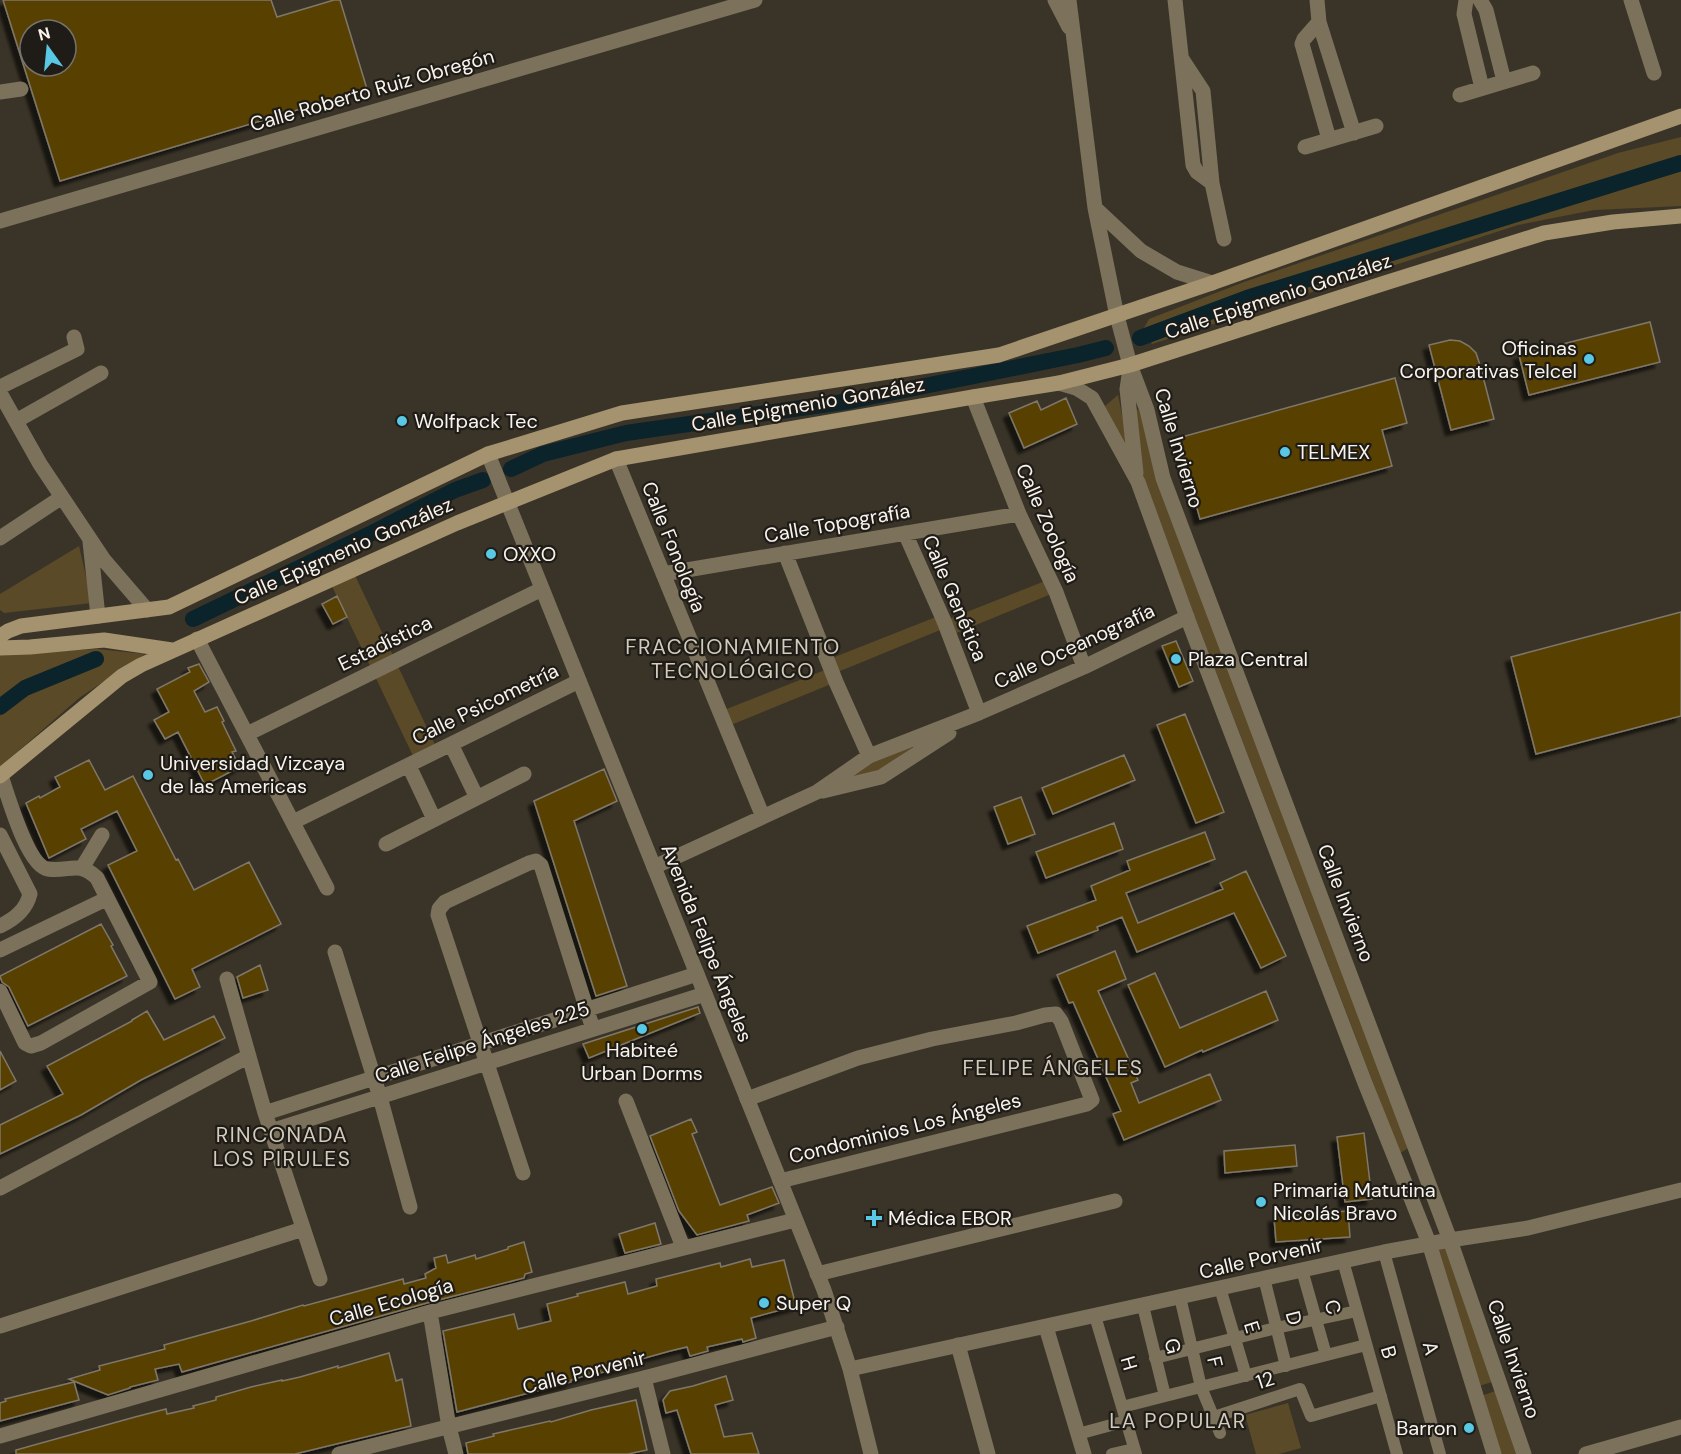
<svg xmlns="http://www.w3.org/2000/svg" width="1681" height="1454" font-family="'DM Sans',sans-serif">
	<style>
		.green { fill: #5a4a27 }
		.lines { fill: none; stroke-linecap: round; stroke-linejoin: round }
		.canal { stroke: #0b232a; stroke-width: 16 }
		.building { fill: #594100; stroke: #7f786b; stroke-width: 1.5; fill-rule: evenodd; filter: url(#shadow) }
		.pedestrian { stroke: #7c715b; stroke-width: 12 }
		.minor { stroke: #7c715b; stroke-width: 15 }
		.tertiary { stroke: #7c715b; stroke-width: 15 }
		.secondary { stroke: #a4936e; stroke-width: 15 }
		.poi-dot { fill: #59c8e4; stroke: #1f1c17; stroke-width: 2 }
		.labels { text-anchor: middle; stroke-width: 4.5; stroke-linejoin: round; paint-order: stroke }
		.street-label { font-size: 20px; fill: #f8f4ed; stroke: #1f1c17 }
		.poi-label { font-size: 20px; fill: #f8f4ed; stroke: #1f1c17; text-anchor: start }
		.neighbourhood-label { font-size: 21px; letter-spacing: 1.5px; fill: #d3ccbd; stroke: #1f1c17 }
	</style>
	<defs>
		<filter id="shadow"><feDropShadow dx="-5.5" dy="5.5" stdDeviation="1.5" flood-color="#0009"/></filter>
	</defs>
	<rect width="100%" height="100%" fill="#3a3428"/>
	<path class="green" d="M1681,137v69l-87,4 -76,15 -366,119 -8,-16 5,-9 95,-37 374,-129z
		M1118,395l15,75 -28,-64z
		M1134,407l7,5 269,735 -10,6 -257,-672z
		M79,546l13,57 -88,10 -4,-3v-16z
		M352,569l86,182 -22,11 -87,-182z
		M1050,579l6,13 -107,44 -4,-8 -112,46 3,8 -110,45 -7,-15 111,-44 -3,-8 114,-45 3,6z
		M97,649l48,5 -66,44 -79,69v-113z
		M913,747l-32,26 -45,10 33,-26z
		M1448,1247l44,135 -13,4 -45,-138z
		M1498,1390l21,64h-19l-19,-58z
		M1288,1403l13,45 -22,6h-23l-11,-39z"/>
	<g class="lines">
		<path class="canal" d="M1140,338l107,-40 434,-135
			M511,469l32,-15 83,-21 224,-32 228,-46 28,-7
			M193,619l177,-85 85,-44 28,-10
			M0,707l25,-19 71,-29"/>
	</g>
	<path class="building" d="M3,0h268l6,17 57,-17h6l27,89 -307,92zM30,30h36v36h-36z
		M1650,322l10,40 -131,33 -10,-40z
		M1450,340l10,1 9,5 7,7 4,12 14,54 -43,11 -22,-85z
		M1395,378l12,45 -25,7 10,36 -192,53 -22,-81z
		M1066,398l11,26 -53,24 -15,-35 28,-12 4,9z
		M337,596l10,21 -14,7 -11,-20z
		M1681,612v104l-145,38 -25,-97z
		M1176,641l17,40 -14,6 -17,-41z
		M199,664l10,18 -15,9 11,21 12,-5 7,14 -2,1 14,29 -4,1 8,15 -35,18 -27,-53 -13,7 -11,-19 15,-8 -12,-23 33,-17 -2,-4z
		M1185,714l39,98 -28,11 -39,-98z
		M1124,755l11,25 -82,34 -11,-26z
		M89,760l16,30 28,-14 43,84 2,-1 16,31 55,-28 32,62 -89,45 8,18 -25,12 -67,-134 29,-14 -20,-40 -36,18 5,10 -37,19 -23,-55 13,-7 1,2 20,-11 -5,-10z
		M604,769l13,32 -43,20 53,165 -31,10 -62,-195z
		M1021,797l14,37 -27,10 -14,-37z
		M1114,823l9,26 -77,29 -10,-26z
		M1205,832l10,27 -89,34 12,30 85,-34 -3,-6 26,-12 40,85 -25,12 -27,-55 -97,39 -15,-35 -25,10 1,3 -60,23 -11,-27 69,-26 -5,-14 39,-16 -3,-9z
		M101,924l12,21 -2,1 16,30 -99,50 -19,-39 -7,-5 -2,-6z
		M1115,951l11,28 -28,12 40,89 -7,3 8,20 71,-29 11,26 -97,40 -11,-26 8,-3 -48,-109 -4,1 -12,-28z
		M260,965l8,25 -25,8 -6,-21z
		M1155,973l25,55 86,-37 12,29 -75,32 -1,-2 -37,17 -37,-82z
		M698,1007l2,6 -111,45 -6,-14z
		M147,1011l17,29 50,-24 11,22 -84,42 -60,35 -81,39v-29l63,-31 -16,-28 85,-45v-1z
		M0,1051l16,30 -16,9z
		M691,1119l6,13 -5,2 28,71 52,-18 7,16 -32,12 2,6 -52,14 -18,-24 -29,-75z
		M1364,1133l8,66 -27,3 -8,-65z
		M1295,1145l2,21 -72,7 -1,-22z
		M1348,1211l2,26 -74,5 -2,-25z
		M655,1223l6,21 -36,9 -6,-19z
		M524,1242l8,30 -7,2 -1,4 -97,25 -245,69 -3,-8 -24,5 3,11 -28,7v1l-22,7 -39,-16 31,-9 -1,-4 66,-17 -1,-4 87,-24 52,-16 1,1 99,-27 1,5 22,-6 -1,-4 11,-6 -2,-10 12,-3 2,8 27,-8 1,4 32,-10v-2z
		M750,1259l2,8 32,-7 12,46 -45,12 5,20 -13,4 -1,-3 -35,8 1,4 -18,5 -3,-9 -17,4 -36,10v3l-34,9v-2l-29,9v2l-114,30 -14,-81 71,-17 4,15 33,-8 -4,-17 31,-8 -1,-2 48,-12 3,12 29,-8 -1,-7 64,-16 1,4z
		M389,1353l7,28 6,-2 9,47 -116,28h-279v-4l119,-33 31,-8 1,5 27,-6 -1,-2 23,-6v-3l35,-10 31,-7v1l18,-4 38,-11v2z
		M726,1376l7,24 -18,5 9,32 28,-4 7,21h-68l-14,-44 -11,3 -3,-13 7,-9 23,-5z
		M74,1382l5,18 -79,21v-18l6,-2 -1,-2z
		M636,1400l11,50 -19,4h-160l-2,-11 28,-7 -1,-2 57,-13 1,1 40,-12z"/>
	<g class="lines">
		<path class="pedestrian" d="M1384,1252l56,202
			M1343,1261l54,193
			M1302,1270l24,85
			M1264,1278l22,88
			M1220,1288l26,88
			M1180,1297l21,90 19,46
			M1143,1306l22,90
			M1095,1316l41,138
			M1155,1358l121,-30 81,-17
			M1122,1407l244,-62
			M1214,1417l86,-28 11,27 70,-20
			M1078,1434l48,-13
			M1112,1454l22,-5"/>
		<path class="minor" d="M1175,0l18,165 4,7 15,11
			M1317,0l2,22 35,111
			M1466,0l-2,14 18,74
			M1480,0l6,10 18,71
			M1631,0l23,73
			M1319,22l-15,17 -2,5 27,95
			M1182,59l21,32 9,92 12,56
			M0,92l21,-3
			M1460,95l73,-22
			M1305,147l71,-21
			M0,221l755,-221
			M0,387l77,-38 -3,-12
			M0,393l40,71 64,96 43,50
			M973,397l46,117 37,78 28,75
			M16,421l85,-48
			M616,459l147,358
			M905,533l39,88 35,92
			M0,538l62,-41
			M90,542l8,74
			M785,553l51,129 33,74
			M663,574l356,-60
			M197,639l130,249
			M247,734l295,-145
			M451,744l26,54
			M409,766l25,53
			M823,791l58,-14 68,-44
			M293,822l286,-141
			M0,835l30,59c-4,16 -15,25 -30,32
			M386,844l138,-70
			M654,867l163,-75 52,-36 110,-43 105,-46 103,-50
			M82,868l20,-33
			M0,950l106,-51
			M335,952l45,145 30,110
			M227,979l38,134 55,166
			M0,991l25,52 6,3 10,-3 109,-61 -53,-104c-19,-18 -27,-6 -49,-9 -21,-3 -40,-74 -47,-93
			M747,1099l111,-41 74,-19 84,-16 29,-8 11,-1 5,7 31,79 -5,4 -307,77
			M626,1101l57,146
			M265,1113l432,-139
			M271,1131l434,-137
			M523,1173l-85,-258 1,-6 6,-7 84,-39 7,-2 5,4 52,164
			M0,1188l249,-132
			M817,1274l298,-73
			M430,1312l19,115 7,27
			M0,1326l303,-97
			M1046,1327l38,127
			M958,1345l30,109
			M644,1378l19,76
			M0,1436l430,-124 365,-92
			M1586,1454l95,-27"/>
		<path class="tertiary" d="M1055,0l14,27
			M1069,0l26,208 22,108 13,49 17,45 16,68 287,762 74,214
			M1095,208l46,43 36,21 35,11
			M1130,369l-3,20 9,84
			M1059,383l17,5 16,10 46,84 49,135 178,466 64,160 65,211
			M488,454l336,836 26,79 21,85
			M850,1369l534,-117 66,-12 78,-12 153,-38
			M339,1454l305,-76 193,-51"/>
		<path class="secondary" d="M0,636l8,-5 13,-5 148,-19 319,-153 134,-41 377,-58 213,-72 469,-167
			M0,648l30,-1 74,-7 68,10
			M0,776l122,-100 19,-11 316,-142 159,-64 357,-62 86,-14 71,-18 255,-82 159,-50 69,-11 68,-6"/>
	</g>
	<g class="poi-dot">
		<circle cx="1589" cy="359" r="6"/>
		<circle cx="402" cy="421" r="6"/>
		<circle cx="1285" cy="452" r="6"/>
		<circle cx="491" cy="554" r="6"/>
		<circle cx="1176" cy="659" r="6"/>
		<circle cx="148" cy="775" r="6"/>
		<circle cx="642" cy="1029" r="6"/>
		<circle cx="1261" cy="1202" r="6"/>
		<path d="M871 1209h6v6h6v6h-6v6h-6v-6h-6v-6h6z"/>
		<circle cx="764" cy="1303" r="6"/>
		<circle cx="1469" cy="1428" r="6"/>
	</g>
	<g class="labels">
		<g class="street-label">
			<text transform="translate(372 90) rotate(-16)" y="7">Calle Roberto Ruiz Obregón</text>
			<text transform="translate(1278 296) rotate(-18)" y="7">Calle Epigmenio González</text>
			<text transform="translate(808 404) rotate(-10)" y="7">Calle Epigmenio González</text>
			<text transform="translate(1179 448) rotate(73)" y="7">Calle Invierno</text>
			<text transform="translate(837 523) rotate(-10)" y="7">Calle Topografía</text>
			<text transform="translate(1048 523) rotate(66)" y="7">Calle Zoología</text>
			<text transform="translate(674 547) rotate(68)" y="7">Calle Fonología</text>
			<text transform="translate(343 551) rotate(-24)" y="7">Calle Epigmenio González</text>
			<text transform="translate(955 598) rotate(67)" y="7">Calle Genética</text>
			<text transform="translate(385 643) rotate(-26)" y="7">Estadística</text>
			<text transform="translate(1074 646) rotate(-25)" y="7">Calle Oceanografía</text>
			<text transform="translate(485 704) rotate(-26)" y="7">Calle Psicometría</text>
			<text transform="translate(1346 903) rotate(69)" y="7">Calle Invierno</text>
			<text transform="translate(707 943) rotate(68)" y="7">Avenida Felipe Ángeles</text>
			<text transform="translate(482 1042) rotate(-18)" y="7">Calle Felipe Ángeles 225</text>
			<text transform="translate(905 1128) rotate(-14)" y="7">Condominios Los Ángeles</text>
			<text transform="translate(1261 1258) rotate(-13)" y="7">Calle Porvenir</text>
			<text transform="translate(391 1302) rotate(-16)" y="7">Calle Ecología</text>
			<text transform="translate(1333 1307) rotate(74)" y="7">C</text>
			<text transform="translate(1294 1318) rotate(76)" y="7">D</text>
			<text transform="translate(1252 1327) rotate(73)" y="7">E</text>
			<text transform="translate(1173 1346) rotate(76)" y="7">G</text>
			<text transform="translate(1431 1348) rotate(75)" y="7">A</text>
			<text transform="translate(1389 1352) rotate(74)" y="7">B</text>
			<text transform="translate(1514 1359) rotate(71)" y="7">Calle Invierno</text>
			<text transform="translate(1215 1362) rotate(77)" y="7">F</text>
			<text transform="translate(1129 1363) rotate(74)" y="7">H</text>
			<text transform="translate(584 1372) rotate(-14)" y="7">Calle Porvenir</text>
			<text transform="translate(1265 1380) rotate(-18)" y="7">12</text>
		</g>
		<g class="poi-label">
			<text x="1577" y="355" text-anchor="end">Oficinas<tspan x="1577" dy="23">Corporativas Telcel</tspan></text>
			<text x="414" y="428">Wolfpack Tec</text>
			<text x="1297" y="459">TELMEX</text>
			<text x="503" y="561">OXXO</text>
			<text x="1188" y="666">Plaza Central</text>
			<text x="160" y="770">Universidad Vizcaya<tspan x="160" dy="23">de las Americas</tspan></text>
			<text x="642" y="1057" text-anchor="middle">Habiteé<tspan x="642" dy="23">Urban Dorms</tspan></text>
			<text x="1273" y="1197">Primaria Matutina<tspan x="1273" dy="23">Nicolás Bravo</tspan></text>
			<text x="888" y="1225">Médica EBOR</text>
			<text x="776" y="1310">Super Q</text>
			<text x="1457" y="1435" text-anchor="end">Barron</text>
		</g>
		<g class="neighbourhood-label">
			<text x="733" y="654">FRACCIONAMIENTO<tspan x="733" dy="24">TECNOLÓGICO</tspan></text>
			<text x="1053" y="1075">FELIPE ÁNGELES</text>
			<text x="282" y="1142">RINCONADA<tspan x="282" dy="24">LOS PIRULES</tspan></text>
			<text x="1178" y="1428">LA POPULAR</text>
		</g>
	</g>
	<g transform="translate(48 48) rotate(345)"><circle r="28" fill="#1f1c17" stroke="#76726d" stroke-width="1.5"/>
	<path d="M0-4.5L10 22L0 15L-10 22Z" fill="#59c8e4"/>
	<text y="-9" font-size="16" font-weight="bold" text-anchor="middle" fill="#f8f4ed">N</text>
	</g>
</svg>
